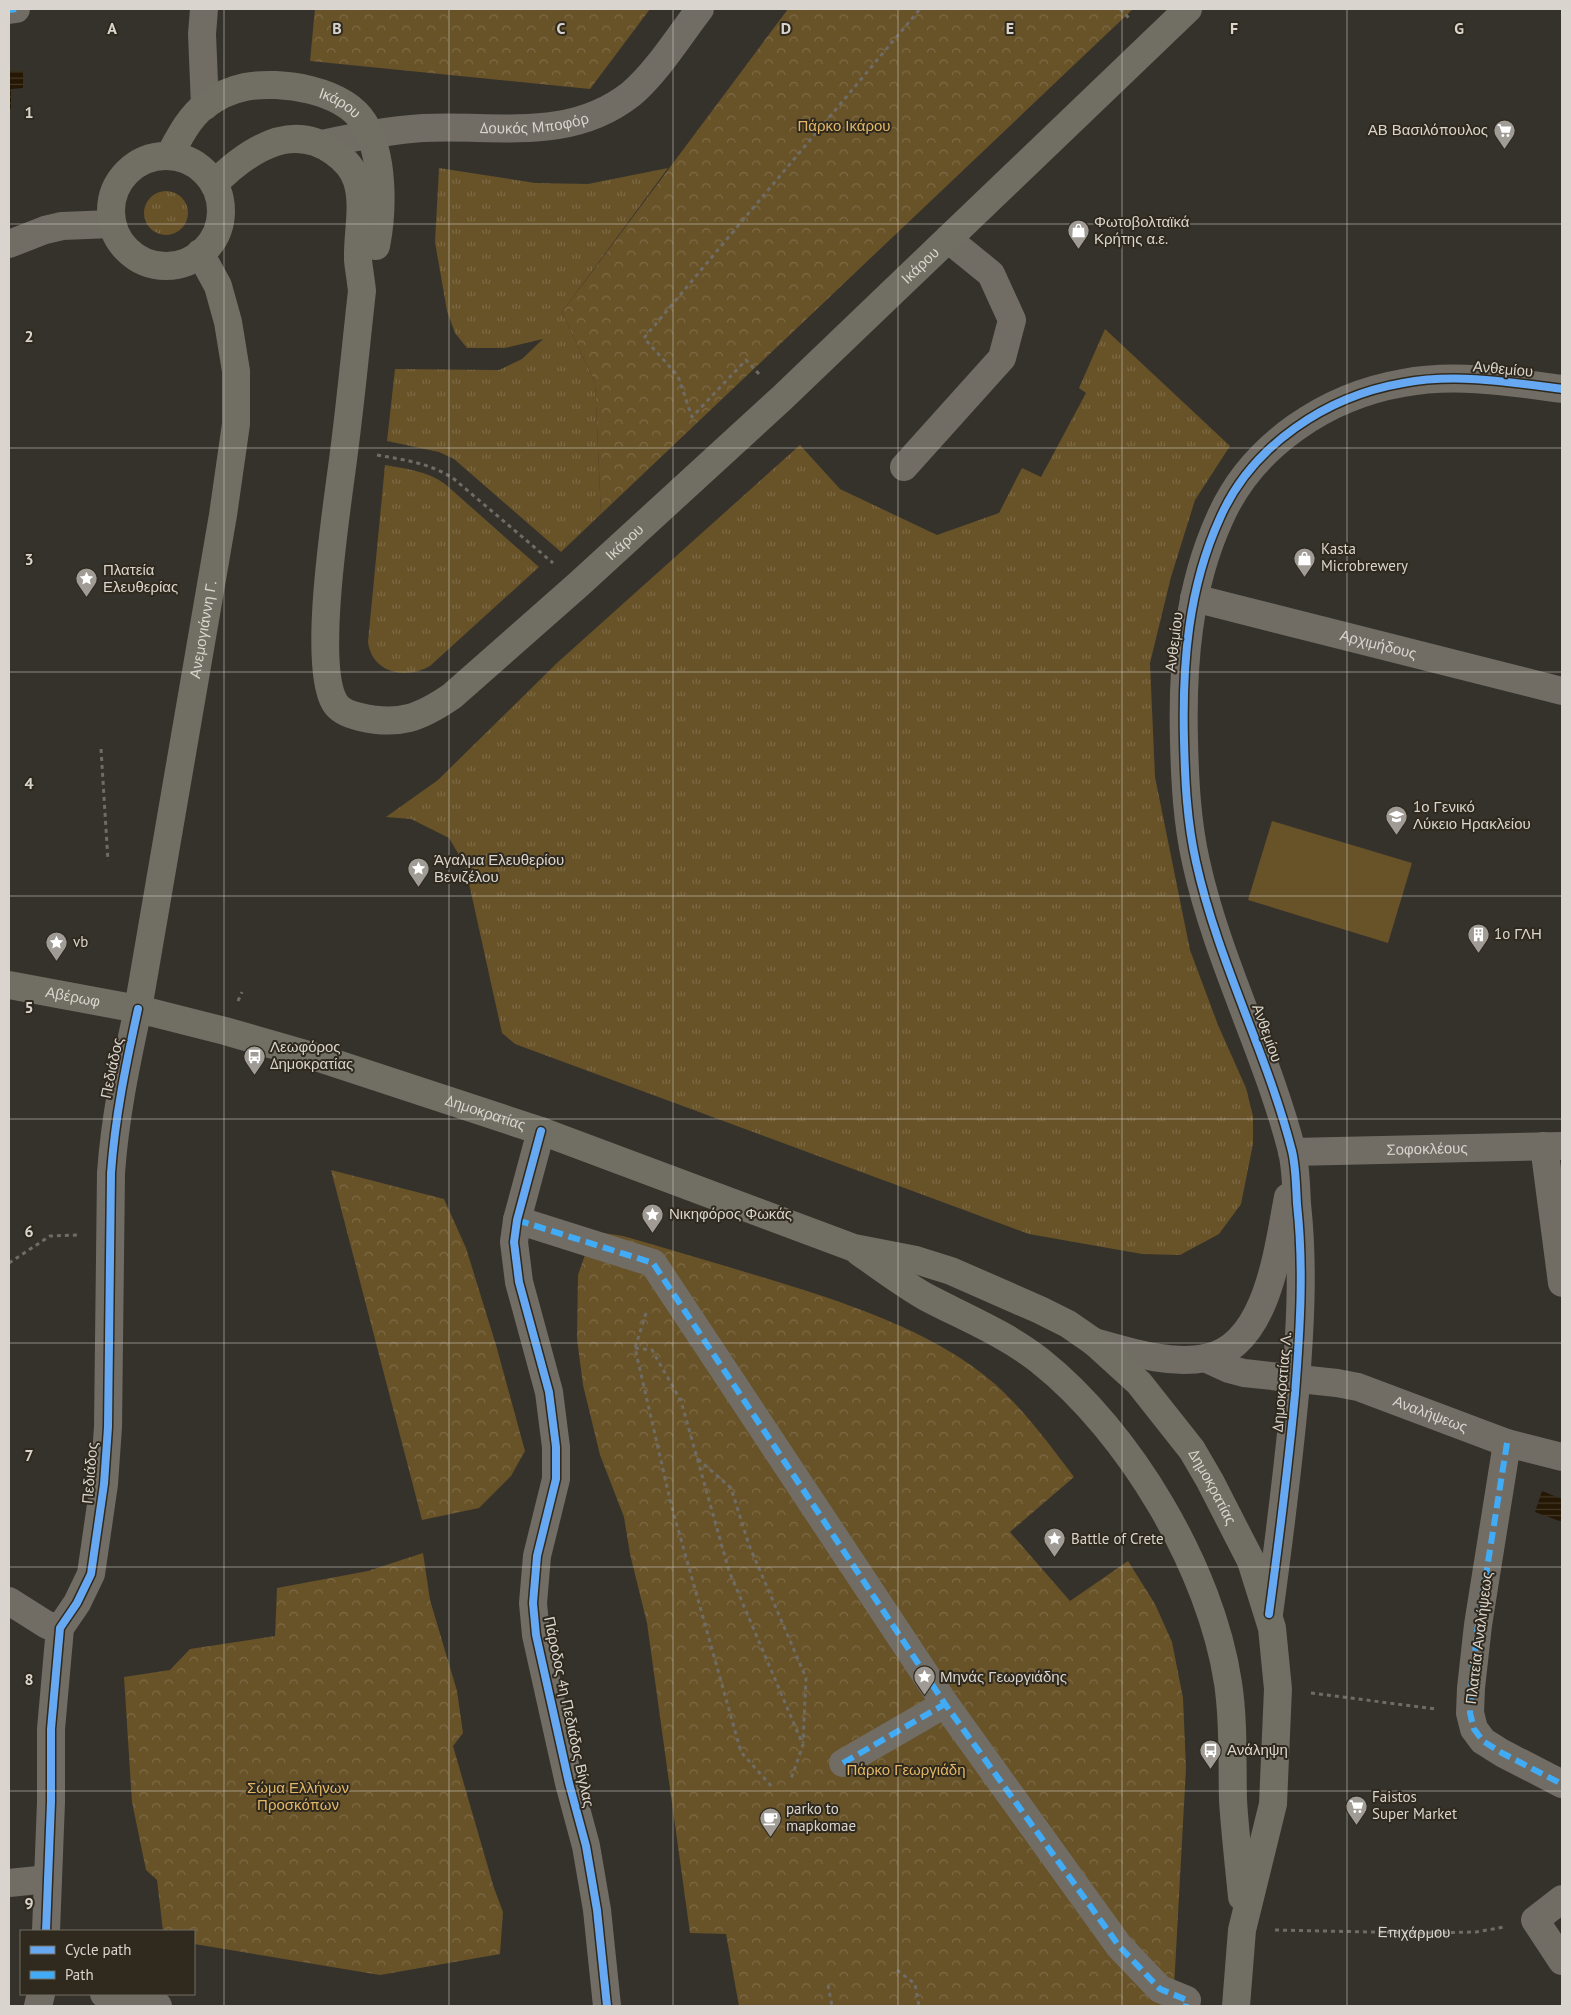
<svg xmlns="http://www.w3.org/2000/svg" width="1571" height="2015" font-family="'PT Sans',sans-serif">
	<style>
		.grass { fill: url(#grass-tufts) }
		.park { fill: url(#park-crowns) }
		.pitch { fill: #685228 }
		.water { fill: url(#water-rules) }
		.lines { fill: none; stroke-linecap: round; stroke-linejoin: round }
		.path { stroke: #6f6c66; stroke-width: 3; stroke-dasharray: 4 4; stroke-linecap: butt }
		.minor { stroke: #716d65; stroke-width: 28 }
		.major { stroke: #716e63; stroke-width: 28 }
		.quiet { stroke: #42abf6; stroke-width: 6; stroke-dasharray: 12 6; stroke-linecap: butt }
		.cycleway-casing { stroke: #2f291e; stroke-width: 11 }
		.cycleway { stroke: #66a8f1; stroke-width: 8 }
		.grid { fill: none; stroke: #d9d5ce; stroke-width: 1; stroke-opacity: 0.55 }
		.labels { text-anchor: middle; stroke-width: 4; stroke-linejoin: round; paint-order: stroke }
		.street-label { font-size: 15px; fill: #d9d5ce; stroke: #2f291e }
		.park-label { font-size: 15px; fill: #e3b767; stroke: #2f291e }
		.poi-label { font-size: 15px; fill: #d9d5ce; stroke: #2f291e; text-anchor: start }
		.grid-label { font-size: 16px; text-anchor: middle; font-weight: bold; fill: #d9d5ce; stroke: #2f291e; stroke-width: 4; stroke-linejoin: round; paint-order: stroke }
	</style>
	<defs>
		<pattern id="grass-tufts" width="24" height="20" patternUnits="userSpaceOnUse" patternTransform="scale(1.25)"><rect width="24" height="20" fill="#685228"/><path d="M3 7l-1-3M5 7V3M7 7l1-3M15 17l-1-3M17 17v-4M19 17l1-3" fill="none" stroke="#7d6a46"/></pattern>
		<pattern id="park-crowns" width="20" height="18" patternUnits="userSpaceOnUse" patternTransform="scale(1.25)"><rect width="20" height="18" fill="#685228"/><path d="M2 6a3 3 0 1 1 6 0M12 15a3 3 0 1 1 6 0" fill="none" stroke="#7d6a46"/></pattern>
		<pattern id="water-rules" width="6" height="5" patternUnits="userSpaceOnUse" patternTransform="scale(1.25)"><rect width="6" height="5" fill="#241704"/><path d="M0 2.5h6" fill="none" stroke="#433827"/></pattern>
	</defs>
	<rect width="100%" height="100%" fill="#35322c"/>
	<path class="grass" d="M439,168l96,15 53,1 80,-16 -106,144 33,71 6,131 -40,38 -107,-93 -15,-7 -52,-11 8,-72 104,1 23,-11 21,-20 -38,9h-38l-12,-15 -8,-22 -12,-69z
		M144 213a22 22 0 1 1 44 0a22 22 0 1 1-44 0Z
		M1105,329l125,117 -35,54 -24,77 -21,86 5,114 35,173 28,75 28,63 7,28v28l-12,60 -22,30 -39,21 -38,-1 -113,-20 -514,-190 -13,-11 -37,-168 -16,-27 -38,-19 -25,-2 52,-37 119,-117 243,-218 40,44 97,46 62,-22 23,-45 19,9 45,-84 -7,-5z
		M385,465c22,4 42,6 60,19l94,83 -109,99c-24,14 -58,7 -62,-24z"/>
	<path class="park" d="M315,9h335l-60,80 -280,-28z
		M788,9h345l-532,505 -6,-131 -33,-71z
		M331,1170l113,29 22,49 30,97 29,106 -14,25 -32,32 -57,12z
		M603,1233l20,3c46,13 92,27 139,41 78,24 170,52 233,107 30,27 55,61 79,93l-64,55 60,69 58,-40 27,43 17,38 11,56 3,70 -13,238h-434l-13,-72 -36,-1 -43,-310 -17,-69 -6,-37 -24,-62 -17,-70 -6,-46 1,-64 8,-23z
		M423,1553l7,47 27,91 6,42 -10,13 41,142 9,24 -3,42 -120,21 -186,-31v-13h-31l-6,-51 -11,-10 -14,-68 -8,-125 46,-7 20,-21 85,-13 2,-48 91,-17z"/>
	<path class="pitch" d="M1272,821l140,42 -24,80 -140,-43z"/>
	<path class="water" d="M9,71h14v17l-12,1v21h-2z
		M1542,1491l20,8v23l-27,-10z"/>
	<g class="lines">
		<g class="path">
			<path d="M1120,9l10,10"/>
			<path d="M759,374l-13,-14 -54,57 -14,-41 -34,-38 276,-329"/>
			<path d="M377,455c28,5 53,8 77,24l99,84"/>
			<path d="M101,749l7,112"/>
			<path d="M238,1001l4,-9"/>
			<path d="M9,1263l41,-27 27,-1"/>
			<path d="M646,1313l-11,35 36,156 70,248 31,35"/>
			<path d="M635,1348l17,2 29,51 48,170 74,174 -12,34"/>
			<path d="M698,1459l33,29 18,57 57,133 -3,65"/>
			<path d="M1311,1693l125,16"/>
			<path id="s1" d="M1275,1930l146,3 55,-1 28,-5"/>
			<path d="M897,1970l18,14 4,22"/>
			<path d="M828,1985l4,21"/>
		</g>
		<g class="minor">
			<path d="M204,9l-2,25 3,72"/>
			<path d="M9,10l7,-1"/>
			<path id="s2" d="M322,144c33,-7 67,-14 101,-16 72,-4 146,15 208,-34 26,-22 48,-58 69,-85"/>
			<path d="M9,244l36,-14 17,-4 50,-2"/>
			<path d="M904,467l98,-109 10,-38 -21,-46 -43,-35"/>
			<path id="s3" d="M1194,598l368,93"/>
			<path d="M541,1131l-24,89 -3,22 5,40 30,110 7,55v32l-19,77 -4,47 3,32 33,148 17,63 11,64 10,96"/>
			<path d="M1544,1146l18,137"/>
			<path id="s4" d="M1292,1152l270,-6"/>
			<path d="M517,1220l136,43 292,441 174,242 41,43 27,11 -1,6"/>
			<path d="M1094,1342c36,10 75,23 112,16 62,-12 72,-110 82,-161"/>
			<path id="s5" d="M1205,1358l24,11 15,4 93,10 21,4 149,56 55,14"/>
			<path d="M1507,1443l-29,182 -7,63 -1,25 4,16 9,12 19,12 60,31"/>
			<path d="M9,1601l38,24 13,3"/>
			<path d="M1269,1614c10,-74 19,-146 26,-220 5,-64 9,-126 2,-190 -1,-17 -1,-36 -5,-53 -25,-98 -74,-189 -96,-289 -9,-40 -11,-80 -12,-121 -2,-76 4,-153 36,-223 32,-73 107,-122 183,-135 52,-10 107,-1 159,6"/>
			<path d="M843,1763l102,-59"/>
			<path d="M9,1883l39,-4"/>
			<path d="M1562,1899l-27,21 27,41"/>
			<path d="M46,1931l5,-129v-73l9,-101 17,-25 14,-29 13,-90 4,-57 3,-254c4,-56 15,-109 27,-164"/>
			<path d="M104,1994l54,12"/>
			<path d="M38,2006l3,-12"/>
		</g>
		<g class="major">
			<path id="s6" d="M169,156c10,-18 19,-37 35,-50 12,-9 26,-16 41,-19 36,-7 99,3 119,36 20,32 19,88 12,123"/>
			<circle cx="166" cy="211" r="55"/>
			<path id="s7" d="M214,184c31,-31 76,-64 120,-32 10,7 19,16 23,29 8,25 0,53 1,79 1,10 3,21 4,31 -6,53 -11,107 -18,161 -6,50 -33,212 -9,251 5,8 16,12 25,14 39,9 60,1 92,-21l127,-112 203,-186 406,-389"/>
			<path id="s8" d="M9,985l129,24 87,22 94,27 222,73 313,117 62,12 35,11 89,39 28,14 26,18 45,41 53,67 18,31 41,80 21,67 6,61 -5,115 -31,126 -6,76"/>
			<path id="s9" d="M138,1009l85,-494 13,-91v-53l-8,-49 -10,-36 -18,-33"/>
			<path d="M859,1252c22,15 44,32 67,45 38,20 80,37 113,63 91,72 172,209 189,323 6,39 4,78 5,117 2,33 6,65 9,97"/>
		</g>
		<path class="quiet" d="M9,10l7,-1
			M517,1220l136,43 292,441 174,242 41,43 27,11 -1,6
			M1507,1443l-29,182 -7,63 -1,25 4,16 9,12 19,12 60,31
			M843,1763l102,-59"/>
		<defs>
			<path id="cycleway" d="M541,1131l-24,89 -3,22 5,40 30,110 7,55v32l-19,77 -4,47 3,32 33,148 17,63 11,64 10,96
				M1269,1614c10,-74 19,-146 26,-220 5,-64 9,-126 2,-190 -1,-17 -1,-36 -5,-53 -25,-98 -74,-189 -96,-289 -9,-40 -11,-80 -12,-121 -2,-76 4,-153 36,-223 32,-73 107,-122 183,-135 52,-10 107,-1 159,6
				M46,1931l5,-129v-73l9,-101 17,-25 14,-29 13,-90 4,-57 3,-254c4,-56 15,-109 27,-164"/>
		</defs>
		<use href="#cycleway" class="cycleway-casing"/>
		<use href="#cycleway" class="cycleway"/>
	</g>
	<path class="grid" d="M224,9v1997M449,9v1997M673,9v1997M898,9v1997M1122,9v1997M1347,9v1997M9,224h1553M9,448h1553M9,672h1553M9,896h1553M9,1119h1553M9,1343h1553M9,1567h1553M9,1791h1553"/>
	<defs>
		<symbol id="supermarket-pin" viewBox="-11 -11 22 30"><path d="M0 17L-7.5 6A9.5 9.5 0 1 1 7.5 6Z" fill="#a09c95" stroke="#2f291e"/><path d="M-6-5.5h2.5l.6 2H6L4.5 2H-2.5L-4.4-4H-6ZM-1.5 3.2a1.3 1.3 0 1 0 .1 0ZM3 3.2a1.3 1.3 0 1 0 .1 0Z" fill="#fff"/></symbol>
		<symbol id="shop-pin" viewBox="-11 -11 22 30"><path d="M0 17L-7.5 6A9.5 9.5 0 1 1 7.5 6Z" fill="#a09c95" stroke="#2f291e"/><path d="M-5-2.5h2.3a2.7 3.5 0 0 1 5.4 0H5L5.5 6h-11ZM-1.5-2.5h3a1.5 2.3 0 0 0-3 0Z" fill="#fff"/></symbol>
		<symbol id="sight-pin" viewBox="-11 -11 22 30"><path d="M0 17L-7.5 6A9.5 9.5 0 1 1 7.5 6Z" fill="#a09c95" stroke="#2f291e"/><path d="M0-6L1.8-2.2L6-1.7L2.9 1.2L3.7 5.4L0 3.3L-3.7 5.4L-2.9 1.2L-6-1.7L-1.8-2.2Z" fill="#fff"/></symbol>
		<symbol id="school-pin" viewBox="-11 -11 22 30"><path d="M0 17L-7.5 6A9.5 9.5 0 1 1 7.5 6Z" fill="#a09c95" stroke="#2f291e"/><path d="M0-5L7-2L0 1L-7-2ZM-4 1L0 2.5L4 1V4Q0 6-4 4Z" fill="#fff"/></symbol>
		<symbol id="building-pin" viewBox="-11 -11 22 30"><path d="M0 17L-7.5 6A9.5 9.5 0 1 1 7.5 6Z" fill="#a09c95" stroke="#2f291e"/><path d="M-4-6H4V6H1V3H-1V6H-4ZM-2.5-4.3h1.7v1.8h-1.7ZM.8-4.3h1.7v1.8H.8ZM-2.5-1h1.7V.8h-1.7ZM.8-1h1.7V.8H.8Z" fill="#fff"/></symbol>
		<symbol id="bus-pin" viewBox="-11 -11 22 30"><path d="M0 17L-7.5 6A9.5 9.5 0 1 1 7.5 6Z" fill="#a09c95" stroke="#2f291e"/><path d="M-5-6H5V4H4V6H2V4H-2V6H-4V4H-5ZM-3.5-4V0h7V-4ZM-3.5 1.2v1.5H-2V1.2ZM2 1.2v1.5H3.5V1.2Z" fill="#fff"/></symbol>
		<symbol id="cafe-pin" viewBox="-11 -11 22 30"><path d="M0 17L-7.5 6A9.5 9.5 0 1 1 7.5 6Z" fill="#a09c95" stroke="#2f291e"/><path d="M-5.5-4.5H6V0H3Q3 3.5 0 3.5H-2.5Q-5.5 3.5-5.5 0ZM3-3.2v2h1.7v-2ZM-6 4.5H4V6H-6Z" fill="#fff"/></symbol>
	</defs>
	<g fill-rule="evenodd">
		<use href="#supermarket-pin" x="1492" y="118" width="25" height="34"/>
		<use href="#shop-pin" x="1066" y="218" width="25" height="34"/>
		<use href="#shop-pin" x="1292" y="546" width="25" height="34"/>
		<use href="#sight-pin" x="74" y="566" width="25" height="34"/>
		<use href="#school-pin" x="1384" y="804" width="25" height="34"/>
		<use href="#sight-pin" x="406" y="856" width="25" height="34"/>
		<use href="#building-pin" x="1466" y="922" width="25" height="34"/>
		<use href="#sight-pin" x="44" y="930" width="25" height="34"/>
		<use href="#bus-pin" x="242" y="1044" width="25" height="34"/>
		<use href="#sight-pin" x="640" y="1202" width="25" height="34"/>
		<use href="#sight-pin" x="1042" y="1526" width="25" height="34"/>
		<use href="#sight-pin" x="912" y="1664" width="25" height="34"/>
		<use href="#bus-pin" x="1198" y="1738" width="25" height="34"/>
		<use href="#supermarket-pin" x="1344" y="1794" width="25" height="34"/>
		<use href="#cafe-pin" x="758" y="1806" width="25" height="34"/>
	</g>
	<g class="labels">
		<g class="street-label">
			<text dy="5" stroke="none"><textPath href="#s6" startOffset="205">Ικάρου</textPath></text>
			<text dy="5" stroke="none"><textPath href="#s2" startOffset="214">Δουκός Μποφόρ</textPath></text>
			<text dy="5" stroke="none"><textPath href="#s7" startOffset="1464">Ικάρου</textPath></text>
			<text transform="translate(1503 369) rotate(5)" y="5">Ανθεμίου</text>
			<text dy="5" stroke="none"><textPath href="#s7" startOffset="1059">Ικάρου</textPath></text>
			<text dy="5" stroke="none"><textPath href="#s9" startOffset="385">Ανεμογιάννη Γ.</textPath></text>
			<text transform="translate(1174 642) rotate(-83)" y="5">Ανθεμίου</text>
			<text dy="5" stroke="none"><textPath href="#s3" startOffset="190">Αρχιμήδους</textPath></text>
			<text dy="5" stroke="none"><textPath href="#s8" startOffset="65">Αβέρωφ</textPath></text>
			<text transform="translate(1267 1033) rotate(70)" y="5">Ανθεμίου</text>
			<text transform="translate(112 1068) rotate(-78)" y="5">Πεδιάδος</text>
			<text dy="5" stroke="none"><textPath href="#s8" startOffset="494">Δημοκρατίας</textPath></text>
			<text dy="5" stroke="none"><textPath href="#s4" startOffset="135">Σοφοκλέους</textPath></text>
			<text transform="translate(1282 1382) rotate(-85)" y="5">Δημοκρατίας Λ.</text>
			<text dy="5" stroke="none"><textPath href="#s5" startOffset="234">Αναλήψεως</textPath></text>
			<text transform="translate(90 1473) rotate(-85)" y="5">Πεδιάδος</text>
			<text dy="5" stroke="none"><textPath href="#s8" startOffset="1335">Δημοκρατίας</textPath></text>
			<text transform="translate(1479 1638) rotate(-83)" y="5">Πλατεία Αναλήψεως</text>
			<text transform="translate(569 1712) rotate(78)" y="5">Πάροδος 4η Πεδιάδος Βίγλας</text>
			<text dy="5" stroke="none"><textPath href="#s1" startOffset="139">Επιχάρμου</textPath></text>
		</g>
		<g class="park-label">
			<text x="844" y="131">Πάρκο Ικάρου</text>
			<text x="906" y="1775">Πάρκο Γεωργιάδη</text>
			<text x="298" y="1793">Σώμα Ελλήνων<tspan x="298" dy="17">Προσκόπων</tspan></text>
		</g>
		<g class="poi-label">
			<text x="1488" y="135" text-anchor="end">ΑΒ Βασιλόπουλος</text>
			<text x="1094" y="227">Φωτοβολταϊκά<tspan x="1094" dy="17">Κρήτης α.ε.</tspan></text>
			<text x="1321" y="554">Kasta<tspan x="1321" dy="17">Microbrewery</tspan></text>
			<text x="103" y="575">Πλατεία<tspan x="103" dy="17">Ελευθερίας</tspan></text>
			<text x="1413" y="812">1ο Γενικό<tspan x="1413" dy="17">Λύκειο Ηρακλείου</tspan></text>
			<text x="434" y="865">Άγαλμα Ελευθερίου<tspan x="434" dy="17">Βενιζέλου</tspan></text>
			<text x="1494" y="939">1o ΓΛΗ</text>
			<text x="73" y="947">vb</text>
			<text x="270" y="1052">Λεωφόρος<tspan x="270" dy="17">Δημοκρατίας</tspan></text>
			<text x="669" y="1219">Νικηφόρος Φωκάς</text>
			<text x="1071" y="1544">Battle of Crete</text>
			<text x="940" y="1682">Μηνάς Γεωργιάδης</text>
			<text x="1227" y="1755">Ανάληψη</text>
			<text x="1372" y="1802">Faistos<tspan x="1372" dy="17">Super Market</tspan></text>
			<text x="786" y="1814">parko to<tspan x="786" dy="17">mapkomae</tspan></text>
		</g>
	</g>
	<g class="grid-label">
		<text x="112" y="34">A</text>
		<text x="337" y="34">B</text>
		<text x="561" y="34">C</text>
		<text x="786" y="34">D</text>
		<text x="1010" y="34">E</text>
		<text x="1234" y="34">F</text>
		<text x="1459" y="34">G</text>
		<text x="29" y="118">1</text>
		<text x="29" y="342">2</text>
		<text x="29" y="565">3</text>
		<text x="29" y="789">4</text>
		<text x="29" y="1013">5</text>
		<text x="29" y="1237">6</text>
		<text x="29" y="1461">7</text>
		<text x="29" y="1685">8</text>
		<text x="29" y="1909">9</text>
	</g>
	<rect width="1571" height="2015" fill="none" stroke="#d9d5ce" stroke-width="20"/>
	<rect x="20" y="1930" width="175" height="65" fill="#2f291e" stroke="#736e64"/>
	<rect x="30" y="1946" width="25" height="8" fill="#66a8f1" stroke="#736e64"/>
	<text x="65" y="1955" font-size="15" fill="#d9d5ce">Cycle path</text>
	<rect x="30" y="1971" width="25" height="8" fill="#42abf6" stroke="#736e64"/>
	<text x="65" y="1980" font-size="15" fill="#d9d5ce">Path</text>
</svg>
